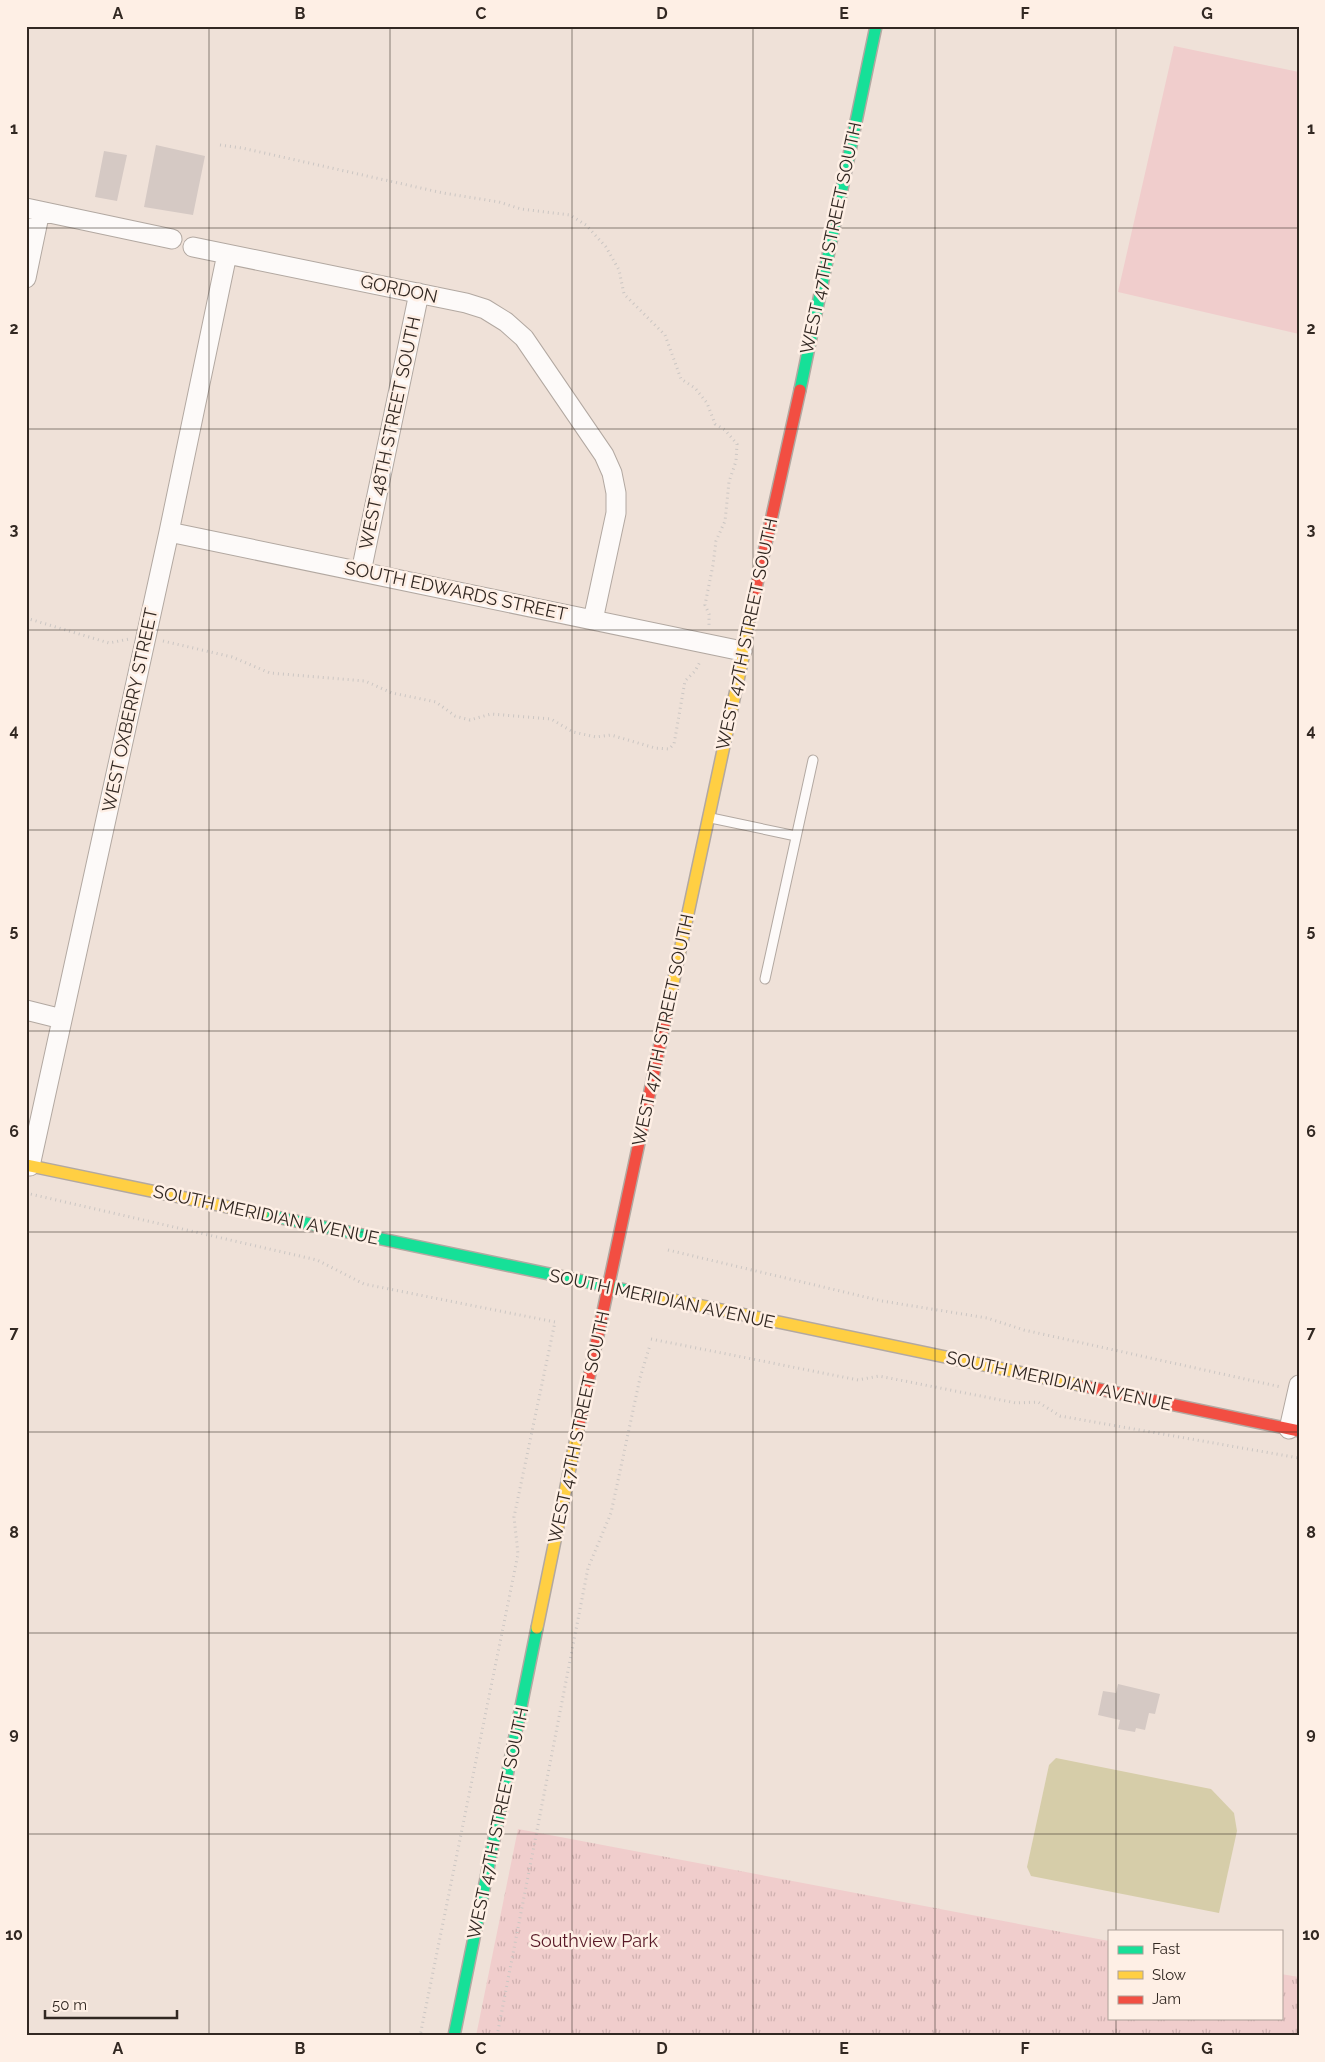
<svg xmlns="http://www.w3.org/2000/svg" width="1325" height="2062" font-family="Raleway,sans-serif">
	<style>
		.grass { fill: #f0cdcc }
		.park { fill: url(#park-tufts) }
		.water { fill: #d6cda9 }
		.building { fill: #d5c9c4 }
		.lines { fill: none; stroke-linecap: round; stroke-linejoin: round }
		.lane-casing { stroke: #b2a8a1; stroke-width: 11 }
		.street-casing { stroke: #b2a8a1; stroke-width: 21 }
		.fast-casing { stroke: #b2a8a1; stroke-width: 14 }
		.slow-casing { stroke: #b2a8a1; stroke-width: 14 }
		.jam-casing { stroke: #b2a8a1; stroke-width: 14 }
		.path { stroke: #cbc6c3; stroke-width: 3; stroke-dasharray: 1 4; stroke-linecap: butt }
		.lane { stroke: #fdfaf9; stroke-width: 9 }
		.street { stroke: #fdfaf9; stroke-width: 19 }
		.fast { stroke: #16e098; stroke-width: 11 }
		.slow { stroke: #ffcf43; stroke-width: 11 }
		.jam { stroke: #f24e42; stroke-width: 11 }
		.grid { fill: none; stroke: #322822; stroke-width: 1; stroke-opacity: 0.55 }
		.labels { text-anchor: middle; stroke-width: 5; stroke-linejoin: round; paint-order: stroke }
		.street-label { font-size: 18px; fill: #322822; stroke: #feefe5 }
		.park-label { font-size: 18px; fill: #581927; stroke: #feefe5 }
		.neatline { fill: none; stroke: #322822; stroke-width: 2 }
		.grid-label { font-size: 16px; text-anchor: middle; font-weight: bold; fill: #322822 }
	</style>
	<defs>
		<pattern id="park-tufts" width="24" height="20" patternUnits="userSpaceOnUse" patternTransform="scale(1.25)"><rect width="24" height="20" fill="#f0cdcc"/><path d="M3 7l-1-3M5 7V3M7 7l1-3M15 17l-1-3M17 17v-4M19 17l1-3" fill="none" stroke="#ceb0af"/></pattern>
	</defs>
	<rect width="100%" height="100%" fill="#efe1d8"/>
	<path class="grass" d="M1174,46l125,26v262l-181,-42z"/>
	<path class="park" d="M518,1829l591,112v77h172v-44l18,3v59h-823z"/>
	<path class="water" d="M1056,1758l155,31 23,24 3,18 -18,82 -188,-37 -4,-9 22,-102z"/>
	<path class="building" d="M156,145l49,11 -12,59 -49,-8z
		M104,151l23,4 -10,46 -22,-4z
		M1118,1684l42,10 -5,20 -6,-1 -4,17 -9,-2 -1,4 -17,-3 2,-9 -22,-5 5,-24 13,2z"/>
	<g class="lines">
		<defs>
			<path id="lane" d="M711,818l85,18
				M765,979l48,-219"/>
			<path id="street" d="M26,208l146,31
				M193,247l273,56 19,6 21,13 18,16 80,117 8,18 4,20v20l-23,107
				M26,278l14,-67
				M169,532l573,119
				M361,572l58,-279
				M26,1010l36,9
				M30,1166l139,-634 58,-278
				M1289,1429l10,-44"/>
			<path id="fast" d="M800,390l76,-364
				M262,1214l402,84
				M454,2036l83,-408"/>
			<path id="slow" d="M666,1016l77,-359 -1,-6 12,-54
				M26,1165l236,49
				M664,1298l420,88
				M537,1628l42,-204"/>
			<path id="jam" d="M754,597l46,-207
				M1084,1386l215,45
				M579,1424l87,-408"/>
		</defs>
		<use href="#lane" class="lane-casing"/>
		<use href="#street" class="street-casing"/>
		<use href="#fast" class="fast-casing"/>
		<use href="#slow" class="slow-casing"/>
		<use href="#jam" class="jam-casing"/>
		<path class="path" d="M220,145l22,3 201,45 56,9 22,7 49,6 16,10 20,22 13,23 5,24 41,41 16,44 14,9 12,15 8,21 10,6 12,14 -1,17 -7,21 -4,39 -9,20 -3,24 -8,40 4,9v14
			M26,618l83,25 20,-4
			M163,641l69,16 38,16 95,8 27,12 44,9 19,14 15,4 21,-6 60,5 22,13 23,5 15,-2 44,13 14,1 5,-5 11,-63 10,-10 6,-11
			M26,1193l291,67 47,24 191,38 -41,195 4,37 -98,482
			M668,1250l214,51 105,17 37,12 257,57
			M651,1339l207,41 21,-4 137,27 22,-1 22,14 239,42
			M497,2036l91,-468 23,-55 29,-135 10,-33"/>
		<use href="#lane" class="lane"/>
		<use href="#street" class="street"/>
		<use href="#fast" class="fast"/>
		<use href="#slow" class="slow"/>
		<use href="#jam" class="jam"/>
	</g>
	<path class="grid" d="M209,26v2010M390,26v2010M572,26v2010M753,26v2010M935,26v2010M1116,26v1905M26,228h1273M26,429h1273M26,630h1273M26,830h1273M26,1031h1273M26,1232h1273M26,1432h1273M26,1633h1273M26,1834h1273M1116,2018v18"/>
	<g class="labels">
		<g class="street-label">
			<text transform="translate(831 238) rotate(-78)" y="6">WEST 47TH STREET SOUTH</text>
			<text transform="translate(399 289) rotate(12)" y="6">GORDON</text>
			<text transform="translate(390 433) rotate(-78)" y="6">WEST 48TH STREET SOUTH</text>
			<text transform="translate(456 591) rotate(12)" y="6">SOUTH EDWARDS STREET</text>
			<text transform="translate(747 634) rotate(-78)" y="6">WEST 47TH STREET SOUTH</text>
			<text transform="translate(130 710) rotate(-78)" y="6">WEST OXBERRY STREET</text>
			<text transform="translate(663 1030) rotate(-78)" y="6">WEST 47TH STREET SOUTH</text>
			<text transform="translate(266 1215) rotate(12)" y="6">SOUTH MERIDIAN AVENUE</text>
			<text transform="translate(662 1299) rotate(12)" y="6">SOUTH MERIDIAN AVENUE</text>
			<text transform="translate(1059 1381) rotate(12)" y="6">SOUTH MERIDIAN AVENUE</text>
			<text transform="translate(579 1427) rotate(-78)" y="6">WEST 47TH STREET SOUTH</text>
			<text transform="translate(498 1823) rotate(-78)" y="6">WEST 47TH STREET SOUTH</text>
		</g>
		<g class="park-label">
			<text x="594" y="1947">Southview Park</text>
		</g>
	</g>
	<rect width="1325" height="2062" fill="none" stroke="#feefe5" stroke-width="55"/>
	<rect x="1108" y="1930" width="175" height="90" fill="#feefe5" stroke="#ac9f97"/>
	<rect x="1118" y="1946" width="25" height="8" fill="#16e098" stroke="#ac9f97"/>
	<text x="1152" y="1954" font-size="15" fill="#322822">Fast</text>
	<rect x="1118" y="1971" width="25" height="8" fill="#ffcf43" stroke="#ac9f97"/>
	<text x="1152" y="1980" font-size="15" fill="#322822">Slow</text>
	<rect x="1118" y="1996" width="25" height="8" fill="#f24e42" stroke="#ac9f97"/>
	<text x="1152" y="2004" font-size="15" fill="#322822">Jam</text>
	<path d="M45 2010v8h132v-8" fill="none" stroke="#322822" stroke-width="2.5"/>
	<text x="52" y="2010" font-size="15" fill="#322822" stroke="#feefe5" stroke-width="4" paint-order="stroke">50 m</text>
	<rect x="28" y="28" width="1270" height="2006" class="neatline"/>
	<g class="grid-label">
		<text x="118" y="19">A</text>
		<text x="300" y="19">B</text>
		<text x="481" y="19">C</text>
		<text x="662" y="19">D</text>
		<text x="844" y="19">E</text>
		<text x="1025" y="19">F</text>
		<text x="1207" y="19">G</text>
		<text x="14" y="134">1</text>
		<text x="1311" y="134">1</text>
		<text x="14" y="334">2</text>
		<text x="1311" y="334">2</text>
		<text x="14" y="535">3</text>
		<text x="1311" y="535">3</text>
		<text x="14" y="736">4</text>
		<text x="1311" y="736">4</text>
		<text x="14" y="936">5</text>
		<text x="1311" y="936">5</text>
		<text x="14" y="1137">6</text>
		<text x="1311" y="1137">6</text>
		<text x="14" y="1338">7</text>
		<text x="1311" y="1338">7</text>
		<text x="14" y="1538">8</text>
		<text x="1311" y="1538">8</text>
		<text x="14" y="1739">9</text>
		<text x="1311" y="1739">9</text>
		<text x="14" y="1940">10</text>
		<text x="1311" y="1940">10</text>
		<text x="118" y="2054">A</text>
		<text x="300" y="2054">B</text>
		<text x="481" y="2054">C</text>
		<text x="662" y="2054">D</text>
		<text x="844" y="2054">E</text>
		<text x="1025" y="2054">F</text>
		<text x="1207" y="2054">G</text>
	</g>
</svg>
